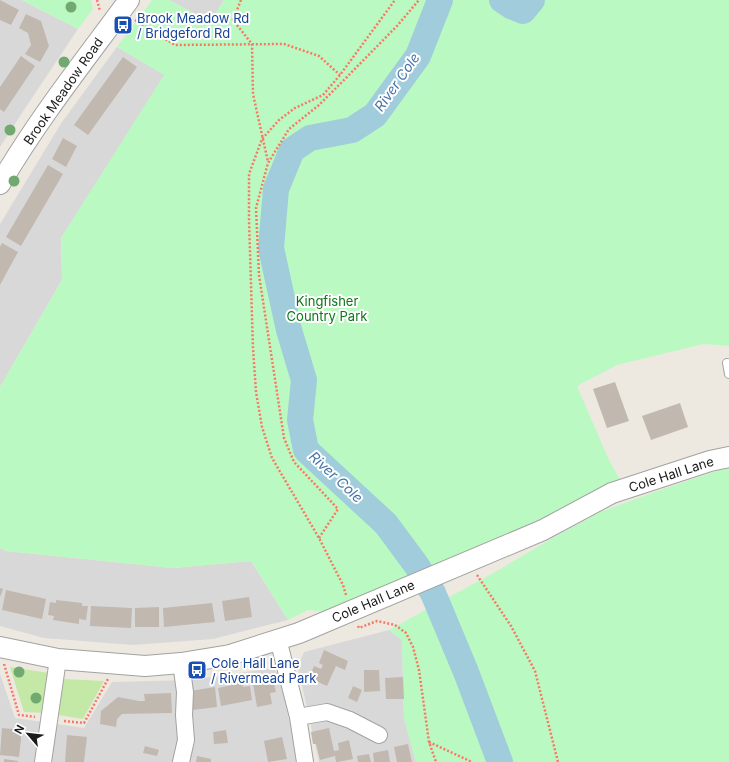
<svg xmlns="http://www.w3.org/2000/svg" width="729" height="762" font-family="Inter,sans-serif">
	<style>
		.residential { fill: #d9d8d8 }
		.grass { fill: #c4e8a5 }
		.park { fill: #bbf9c2 }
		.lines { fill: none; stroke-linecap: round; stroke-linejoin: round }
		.river { stroke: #a0ccdb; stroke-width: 26 }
		.building { fill: #c1b8b0 }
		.service-casing { stroke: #a2a2a2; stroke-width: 10 }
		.minor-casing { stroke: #a2a2a2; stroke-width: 18 }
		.tertiary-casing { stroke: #a2a2a2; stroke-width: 22 }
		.path { stroke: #f97865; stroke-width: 2.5; stroke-dasharray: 2 2; stroke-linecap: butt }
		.service { stroke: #fff; stroke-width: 8 }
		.minor { stroke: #fff; stroke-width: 16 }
		.tertiary { stroke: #fff; stroke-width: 20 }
		.tree { fill: #71aa71 }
		.labels { text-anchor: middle; stroke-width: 4; stroke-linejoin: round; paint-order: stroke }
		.transit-label { font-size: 13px; fill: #164399; stroke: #fff; text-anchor: start }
		.street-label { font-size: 13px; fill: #1b1b1b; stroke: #fff }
		.park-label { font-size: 13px; fill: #0b7717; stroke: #fff }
		.water-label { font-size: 14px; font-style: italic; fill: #4876aa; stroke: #fff }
	</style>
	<rect width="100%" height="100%" fill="#ede9e0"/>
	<path class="residential" d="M0,0h22l56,29 -54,81 -24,37z
		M169,0h55l-14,22z
		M117,47l48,28 -104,163 1,42 -62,107v-163l62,-102z
		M0,548l6,3 167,17 78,-7 37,59 -75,19 -80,6 -89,-7 -44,-12z
		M389,630l13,10 2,79 12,43h-97l-21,-95 6,-15z
		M273,668l7,8 18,86h-298v-88l15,44 69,10 28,-46 79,-2z"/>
	<path class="grass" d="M10,667l39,6 -4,40 -21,-1z
		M63,679l41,2 -21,38 -24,-4z"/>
	<path class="park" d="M22,0h69l2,9 -15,20z
		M152,0h17l41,22 14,-22h505v346l-26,-2 -86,21 -40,21 31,72 13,24 -157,73 -23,7 -113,50 -20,-2 -20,10 -37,-59 -78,7 -167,-17 -6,-3v-161l62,-107 -1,-42 103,-163 -47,-28z
		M729,467v295h-313l-12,-43 -2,-79 -13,-10 106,-58 56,-33 49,-27 66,-24z"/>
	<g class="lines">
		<path class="river" d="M440,0l-22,56 -43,59 -23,15 -42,8 -18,12 -16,39 -5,59 18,82 15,50 -4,40 6,30 80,74 31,42 16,27 33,79 34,90
			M502,0l9,6 12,5 9,-11"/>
	</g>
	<path class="building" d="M0,0l19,10 -8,15 -11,-5z
		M26,14l15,7 8,25 -9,16 -15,-8 6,-9 -3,-12 -9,-5z
		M21,56l14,10 -31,46 -4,-3v-22z
		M123,57l14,10 -49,68 -14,-10z
		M63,138l14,8 -11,21 -14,-8z
		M48,165l15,9 -42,72 -15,-9z
		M2,243l16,9 -18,33v-38z
		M615,382l14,39 -22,7 -14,-39z
		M680,403l8,24 -37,13 -9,-24z
		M0,588l3,1 -3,8z
		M6,590l40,9 -4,20 -40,-9z
		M249,597l3,20 -27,4 -3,-20z
		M56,600l26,3v3h6l-2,14 -7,-1v5l-26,-4 1,-4 -6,-1 2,-13 6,1z
		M212,603l3,19 -51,5 -1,-19z
		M91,606l41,2 -1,20 -41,-2z
		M159,607v20h-24v-19z
		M324,650l24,11 -3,9 -9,-4 -9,20 -18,-8 5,-12 7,3 2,-4 -4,-2z
		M364,670h15l1,21 -16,1z
		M403,677l1,22h-18l-1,-21z
		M267,682l1,3 6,-1 2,8 -6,1 2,11 -15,3 -4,-23z
		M242,683l1,4 7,-1 2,14 -31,6 -3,-18z
		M353,686l9,4 -5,12 -9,-4z
		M215,687l2,20 -24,3 -3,-19z
		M171,693l1,20 -50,1 -5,5 -1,8 -16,-3 1,-13 17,-14 21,4h6l-1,-7z
		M2,728l20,2 -3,27 -19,-2z
		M329,728l5,23 5,-1 -1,-7 11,-3 4,19 -15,3h-2l-1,-6 -15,4 -4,-16h-3l-2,-12z
		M226,730l2,13 -14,1 -1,-12z
		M67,735l20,2 -3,25h-19z
		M282,737l5,22 -19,3 -4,-21z
		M408,744l4,18h-15l-3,-15z
		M145,746l14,4 -2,6 -14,-3z
		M388,750l2,12h-16l-1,-9z
		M369,754l2,8h-13l-1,-6z
		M197,756l14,3v3h-15z
		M4,759l14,2v1h-14z"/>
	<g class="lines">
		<defs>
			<path id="service" d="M727,363l2,11"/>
			<path id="minor" d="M278,639l20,78 7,45
				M181,663l4,29 -1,23 2,25 -5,22
				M298,717l29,-5 23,8 29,15
				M43,762l15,-103"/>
			<path id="tertiary" d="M0,184c38,-65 85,-124 129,-184
				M0,647l58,12 87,7 36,-3 49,-8 69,-22 244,-103 69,-37 98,-32 19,-4"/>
		</defs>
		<use href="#service" class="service-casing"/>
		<use href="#minor" class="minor-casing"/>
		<use href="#tertiary" class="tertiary-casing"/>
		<path class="path" d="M97,0l3,11
			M241,0l-8,20 19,24 1,50 15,68
			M135,20l40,25 109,-1 35,12 21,19
			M319,538l19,-29 -44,-47 -10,-24 -25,-163 -3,-67 12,-45 21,-34 30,-24 24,-24 54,-55 22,-26
			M477,575l34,51 24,45 23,91
			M346,595l-3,-10 -24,-47 -47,-80 -10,-31 -6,-35 -3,-44 -4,-128v-46l13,-35 17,-19 16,-12 28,-13 17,-20 55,-75
			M358,626l1,2 18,-7 18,4 11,8 7,14 6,23 10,72 7,20
			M4,664l15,51 16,2
			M64,721l20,2 24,-44
			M429,742l43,20"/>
		<use href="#service" class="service"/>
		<use href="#minor" class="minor"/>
		<use href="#tertiary" class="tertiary"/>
	</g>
	<g class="tree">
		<circle cx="71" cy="7" r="5.5"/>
		<circle cx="64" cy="62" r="5.5"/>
		<circle cx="10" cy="130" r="5.5"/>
		<circle cx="14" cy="181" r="5.5"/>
		<circle cx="19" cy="672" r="5.5"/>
		<circle cx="36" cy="698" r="5.5"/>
	</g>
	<defs>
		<symbol id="bus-square" viewBox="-11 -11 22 22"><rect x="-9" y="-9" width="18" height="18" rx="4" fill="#1a4fb4" stroke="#fff"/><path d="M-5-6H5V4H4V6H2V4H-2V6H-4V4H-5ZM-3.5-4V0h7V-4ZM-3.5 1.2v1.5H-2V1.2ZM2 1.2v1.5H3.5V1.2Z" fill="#fff"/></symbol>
	</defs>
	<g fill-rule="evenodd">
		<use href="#bus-square" x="112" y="14" width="22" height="22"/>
		<use href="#bus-square" x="186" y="659" width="22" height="22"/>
	</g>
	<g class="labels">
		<g class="transit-label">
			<text x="137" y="23">Brook Meadow Rd<tspan x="137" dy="15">/ Bridgeford Rd</tspan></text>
			<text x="211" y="668">Cole Hall Lane<tspan x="211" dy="15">/ Rivermead Park</tspan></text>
		</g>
		<g class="street-label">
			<text transform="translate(63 91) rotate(-55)" y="5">Brook Meadow Road</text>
			<text transform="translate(671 474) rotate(-18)" y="5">Cole Hall Lane</text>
			<text transform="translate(373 601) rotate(-23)" y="5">Cole Hall Lane</text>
		</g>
		<g class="park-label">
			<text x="327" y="306">Kingfisher<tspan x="327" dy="15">Country Park</tspan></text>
		</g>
		<g class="water-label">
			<text transform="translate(397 82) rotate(-55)" y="5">River Cole</text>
			<text transform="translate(336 477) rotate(43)" y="5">River Cole</text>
		</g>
	</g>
	<g transform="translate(28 734) rotate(298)" stroke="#ffffff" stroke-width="3" paint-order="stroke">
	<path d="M0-3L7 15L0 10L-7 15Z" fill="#1b1b1b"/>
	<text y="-6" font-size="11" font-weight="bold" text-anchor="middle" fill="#1b1b1b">N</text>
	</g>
</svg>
